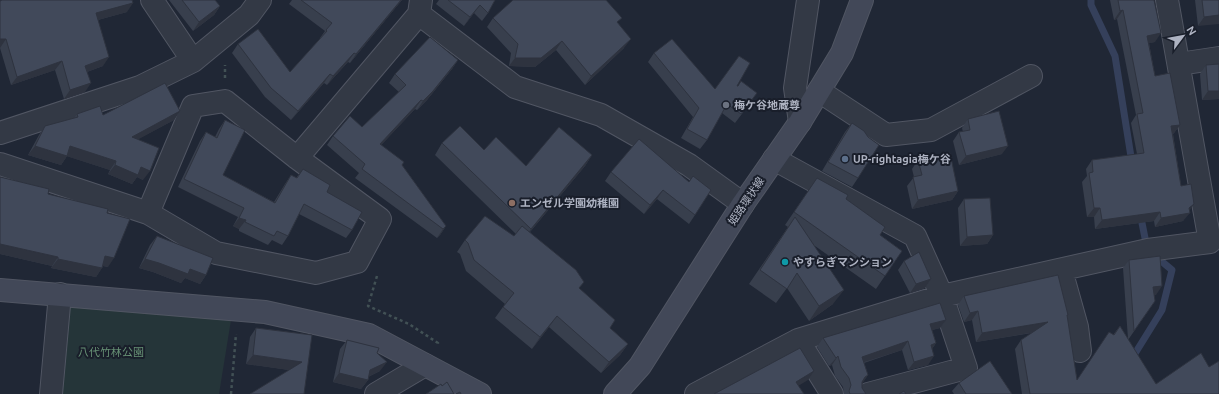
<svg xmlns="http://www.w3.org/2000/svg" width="1219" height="394" font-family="Ubuntu,'Noto Sans JP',sans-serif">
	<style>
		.green { fill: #253539 }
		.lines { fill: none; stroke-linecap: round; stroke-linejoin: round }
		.stream { stroke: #35405b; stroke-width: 7 }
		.street-casing { stroke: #515663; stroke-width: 24 }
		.secondary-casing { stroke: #515663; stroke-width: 24 }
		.path { stroke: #425155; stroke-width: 2.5; stroke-dasharray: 3 3; stroke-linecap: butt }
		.street { stroke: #333945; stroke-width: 22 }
		.secondary { stroke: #424858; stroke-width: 22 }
		.wall { fill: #383f4d }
		.shaded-wall { fill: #2e333f }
		.building { fill: #41495a; stroke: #2e333f }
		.worship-dot { fill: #6b7280; stroke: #191e2a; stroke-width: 1.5 }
		.service-dot { fill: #5c6f8a; stroke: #191e2a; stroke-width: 1.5 }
		.education-dot { fill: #8d6e63; stroke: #191e2a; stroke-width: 1.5 }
		.culture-dot { fill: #0f9aa8; stroke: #191e2a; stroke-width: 1.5 }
		.labels { text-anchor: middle; stroke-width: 4; stroke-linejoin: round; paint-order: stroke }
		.poi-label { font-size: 11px; font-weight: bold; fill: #aeb3c2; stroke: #191e2a; text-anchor: start }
		.street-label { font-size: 11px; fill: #aeb3c2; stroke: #191e2a }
		.park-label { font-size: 11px; fill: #679175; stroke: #191e2a }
	</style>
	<rect width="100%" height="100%" fill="#202735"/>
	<path class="green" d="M66,306l165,14 -12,74h-160z"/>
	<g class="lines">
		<path class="stream" d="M1091,0v5l24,51 17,107
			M1140,213l7,35
			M1131,360l31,-50 10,-40 -18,-15"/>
		<defs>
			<path id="street" d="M152,0l41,61
				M419,14l96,73 86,28 88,50 54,39
				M1179,64l40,-6
				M819,91l67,44 45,-5 100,-54
				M800,122l-5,-34 13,-88
				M0,133l140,-46 53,-26 56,-46 11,-15
				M297,158l122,-144 2,-14
				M774,159l141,77 27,60 24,72 -98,26
				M0,164l148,49 68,40 100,20 41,-11 23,-43 -83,-61 -72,-57 -32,5 -45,107
				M1061,270l16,57 3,24
				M798,340l34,54
				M51,394l9,-100
				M376,394l49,-29
				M696,394l102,-54 144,-44 206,-46 62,-8 -43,-242"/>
			<path id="secondary" d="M0,290l265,22 104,23 111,59
				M615,394l25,-28 103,-162 57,-82 42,-69 20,-53"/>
		</defs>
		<use href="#street" class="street-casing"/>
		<use href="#secondary" class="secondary-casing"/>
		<path class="path" d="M225,78v-13
			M377,276l-9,30 41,18 29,19 -1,1
			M231,394l5,-60"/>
		<use href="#street" class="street"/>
		<use href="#secondary" class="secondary"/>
	</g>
	<path class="wall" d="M2,0l125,12 -29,8 5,46 -16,6 -2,20 -21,7 -9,-29 -44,15 -11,-37z
		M169,0h46l5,6 -6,9 -21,16z
		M292,0h110l-52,63 -2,-1 -21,23 -3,-2 -33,37 -26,-23 -33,-44 6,-9 52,28 30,-33v-1l5,-7 -36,-27z
		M439,0h56l-7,13 -6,8 -8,-8 -10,13 -28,-22z
		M1110,0h44l1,42 -6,1 6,33 25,49 -6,8 -1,1 8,52 8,25 -6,10 -28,6 -1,-6 -59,8 -1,-12h-7l-5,-35 5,-6 -1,-7 6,-9 45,-6 -6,-31 5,-8 -19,-96 -3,1z
		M1195,0h24l-21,26z
		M493,18l125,5 6,25 -39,37 -29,-35 -21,17 -26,-1 2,-13 -24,-26z
		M654,53l61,36 22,-3 14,16 -16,21 -13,-10 -15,27 -7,9 -19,-11 12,-21 -45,-55z
		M458,60l-6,9 -25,31 -10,10 -2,-1 -34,36 21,20 44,61 -6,9 -3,3 -82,-60 4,-5 -32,-28 6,-9 29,-9 37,-35 -10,-9 6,-9z
		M1219,64v35l-17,1 -2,-26 6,-9z
		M180,111l-6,9 -36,19 5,41 -6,-3 -5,7 -24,-10 2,-4 -43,-14 -6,9 -33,-10 11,-20 6,-9 29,-8 3,-4 26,1z
		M968,119l34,35 -43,11 -6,-24 6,-9h4l-1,-4z
		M225,120l-2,55 51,27 11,-18 6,-9 5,3 7,-9 24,23 25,38 -6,8 -47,-24 -11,22 -6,9 -10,-5 -4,5 -29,-14v-2l-6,-3 5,-9 -60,-30 22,-46 6,-9 9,5 4,-8z
		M852,123l6,55 -6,9 -30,-16 23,-39z
		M442,143l42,7 42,16 66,-11 -7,11 -55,66 49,56 31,40 18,16 -8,11 -19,18 -52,-46 -17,22 -37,-31 10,-14 -39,-33 -6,-17 -3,-2 8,-12 49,-4 2,-2 -81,-79z
		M918,160l40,31 -6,9 -40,9 -5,-23 7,-9 -2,-8z
		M611,172l78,10 6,33 -6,9 -32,-25 -13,15 -39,-33z
		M0,177l48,17 59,19 1,54 -5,-1 -7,11 -45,-9 1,-2 -52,-12z
		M817,178l29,21 34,36 22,16 -26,38 -61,-43 18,58 -24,17 -22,-33 -11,15 -27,-19 39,-57 -3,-2z
		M964,199l29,36 -6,9 -27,2 -2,-38z
		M157,236l49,39 -6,9 -15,-6 -4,5 -28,-11 -14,-4 11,-23z
		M1129,260l27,35h-2l1,6 -27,39 28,44 63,10h-197l-7,-45 6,-9 11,-7 -56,9 -4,-22 -8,2 -6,-17 6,-9 104,19 -1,1 10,64 36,-45 7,-9 8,13 -5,-71z
		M904,261l27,18 -6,9 -15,5 -12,-23z
		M946,320l-6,8 -8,2 4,13 -4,6 -4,16 -20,5 -6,-20 -38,13 4,12 -6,8v5l4,6h-22l-1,-7 -8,-11 -3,-11 -3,1 -12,-19 6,-9z
		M256,328l56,7 -23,35 -43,-6 4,-27z
		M347,340l30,13 3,18 -12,6v3l-7,9 -28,-7 7,-33z
		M959,383l53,11h-58l-2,-3z"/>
	<path class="shaded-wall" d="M401,0h1l-52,63 6,-9z
		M133,3l-6,9 -37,10 6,-9z
		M480,5l-6,8 -10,13 6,-9z
		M220,6l-6,9 -21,16 6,-9z
		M1123,10l-6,9 -3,1 6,-9z
		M1219,15v9l-21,2 6,-9z
		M1161,33l-6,9 -14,3 6,-9z
		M0,39h6l-6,9z
		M631,39l-7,9 -39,37 6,-9z
		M562,41l-6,9 -21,17 -26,-1 6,-8z
		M354,53l-6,9 -21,23 6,-9z
		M109,57l-6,9 -25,9 7,-9z
		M458,60l-6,9 -25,31 -10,10 6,-9z
		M62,61l-7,9 -44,15 6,-8z
		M330,74l-6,9 -33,37 7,-9z
		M91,83l-6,9 -21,7 6,-9z
		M1208,91h11v8l-17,1z
		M421,100l-6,9 -41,44 6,-9z
		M180,111l-6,9 -48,26 6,-9z
		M1180,125l-6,8 -9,2 6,-9z
		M35,146l32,10 -6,9 -33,-10z
		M70,146l46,15 -6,9 -47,-15z
		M1008,146l-6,8 -43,11 7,-9z
		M592,155l-7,11 -62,74 8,-11z
		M115,165l26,2 9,4 -7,9 -6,-3 -5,7 -24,-10z
		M663,190l-6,9 -13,15 6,-9z
		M958,191l-6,9 -40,9 6,-9z
		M1194,204l-6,9h2l-7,8 -28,6 6,-9 28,-10z
		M1094,208h6l-6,9h-7z
		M1160,212l-6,9 -59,8 7,-9z
		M239,218l7,2 -7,9 -6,-3z
		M446,226l-6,9 -3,3 6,-9z
		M993,235l-6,9 -27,2 7,-9z
		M0,244l58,13 -6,9 -52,-12z
		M105,256l9,2 -6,9 -9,-2z
		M58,259l44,9 -6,9 -45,-9z
		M145,259l45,10 16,6 -6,9 -15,-6 -4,5 -28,-11 -14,-4z
		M931,279l-6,9 -15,5 6,-9z
		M1162,286l-6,9 -9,1 6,-9z
		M844,290l-11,14 -24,17 10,-15z
		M978,311l-6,9 -8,2 6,-9z
		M557,316l-8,11 -17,22 8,-12z
		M946,320l-6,8 -16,4 6,-8z
		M1048,322l-6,9 -66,11 6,-9z
		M908,341l-6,9 -47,15 7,-8z
		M936,343l-6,9 1,-7z
		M628,344l-8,11 -19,18 8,-11z
		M253,355l49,7 -6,9 -50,-7z
		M838,356l-6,9 -3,1 7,-8z
		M934,356l-6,9 -20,5 6,-8z
		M387,362l-7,9 -16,8 4,1 -7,9 -28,-7 6,-9 31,-3z
		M814,371l-6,9 -18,11 6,-9z
		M868,375l-6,9 -3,1 6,-8z"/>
	<path class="building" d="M2,0h130l1,3 -37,10 13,44 -24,9 6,17 -21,7 -8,-29 -45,16 -11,-38h-6v-38z
		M182,0h33l5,6 -21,16z
		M301,0h100l-45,54 -2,-1 -21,23 -3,-2 -32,37 -27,-23 -33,-44 20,-15 32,43 37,-41 -1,-1 6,-7z
		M448,0h47l-7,13 -8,-8 -10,12z
		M513,0h93l16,18 -5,4 14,17 -40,37 -29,-35 -21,17h-26l3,-14 -25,-26z
		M1118,0h36l7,33 -14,3 8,40 15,-3 10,52 -9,1 10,60 10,-2 3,20 -5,4 1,5 -29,5 -1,-6 -58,8 -2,-12h-6l-5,-35 4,-1 -1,-12 52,-7 -7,-39 6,-1 -20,-103 -3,1z
		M1202,0h17v15l-15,2z
		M430,37l28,23 -25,31 -10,10 -2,-1 -41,44 24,18 -2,3 44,61 -3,3 -81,-60 3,-5 -32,-28 17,-20 12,11 44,-42 -11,-11z
		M672,39l43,50 24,-33 11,7 -13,23h1l3,-5 16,12 -16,21 -14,-10 -20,36 -20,-11 12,-21 -45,-55z
		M1219,64v27h-11l-2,-26z
		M165,83l15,28 -48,26 27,11 -9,23 -9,-4 -3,8 -23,-10 1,-4 -46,-15 -3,10 -32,-10 10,-20 33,-9 -1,-3 23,-8 3,9z
		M999,111l9,35 -42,10 -7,-24 11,-2 -2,-11z
		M225,120l20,10 -22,45 52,28 16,-28 6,3 6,-9 27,16 -3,7 35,20 -10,18 -48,-26 -16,32 -11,-5 -3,5 -29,-14 1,-2 -7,-2 5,-10 -60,-29 22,-47 11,6z
		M852,123l12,8 4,6 11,8 -21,33 -30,-16z
		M460,126l24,24 12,-13 30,29 33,-39 33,28 -61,74 -89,-86z
		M639,139l50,43 4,-6 18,14 -16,25 -32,-25 -13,15 -39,-33z
		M950,153l8,38 -40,9 -5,-23 9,-2 -4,-15z
		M0,177l49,12 -1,5 60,15 -1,4 23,6 -16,39 -9,-2 -3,12 -44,-9v-2l-58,-13z
		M817,178l31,17 -2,4 39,28 -5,8 22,16 -17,25 -91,-64z
		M990,198l3,37 -26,2 -3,-38z
		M485,216l29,20 8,-10 54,44 8,12 -5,6 36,32 -5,8 18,16 -19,18 -52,-46 -17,21 -37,-30 11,-14 -40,-33 -6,-17 -3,-3z
		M795,217l49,73 -25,16 -22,-33 -10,16 -27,-19z
		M157,236l56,22 -7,17 -16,-6 -2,5 -29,-11 -14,-4z
		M919,252l12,27 -15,5 -12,-23z
		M1160,256l2,30 -9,1 2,14 -21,30 -5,-71z
		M1058,275l10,40h-1l10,65 32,-48 5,3 6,-9 36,58 45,-31 8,14 10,-6v33h-189l-9,-54 27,-18 -66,11 -4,-22 -8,2 -6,-17z
		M940,303l6,17 -16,4 6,19 -5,2 3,11 -20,6 -6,-21 -46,16 6,18 -3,2 -3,5v6l4,6h-16l-1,-3 2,-6 -2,-7 -8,-11 -3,-11 -2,2 -13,-20z
		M256,328l56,7 -8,59h-54l52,-32 -49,-7z
		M347,340l32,8 -2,5 10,9 -17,8 -2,10 -29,-7z
		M800,348l14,23 -18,11 8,12h-90z
		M990,361l22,33h-46l-7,-11z
		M447,382l7,12h-28l15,-10 1,2z
		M904,391l2,3h-7z
		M460,392l1,2h-5z"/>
	<circle class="worship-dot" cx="726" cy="105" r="4"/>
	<circle class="service-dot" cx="845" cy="159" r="4"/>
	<circle class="education-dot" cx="512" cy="203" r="4"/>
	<circle class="culture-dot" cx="785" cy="262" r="4"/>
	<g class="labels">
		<g class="poi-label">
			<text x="734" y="109">梅ケ谷地蔵尊</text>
			<text x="853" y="163">UP-rightagia梅ケ谷</text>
			<text x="520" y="207">エンゼル学園幼稚園</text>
			<text x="793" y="266">やすらぎマンション</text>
		</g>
		<g class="street-label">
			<text transform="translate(746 201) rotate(-56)" y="4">姫路環状線</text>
		</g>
		<g class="park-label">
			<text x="111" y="356">八代竹林公園</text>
		</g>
	</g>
	<g transform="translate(1183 36) rotate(58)" stroke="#191e2a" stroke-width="3" paint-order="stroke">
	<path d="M0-3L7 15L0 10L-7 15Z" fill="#aeb3c2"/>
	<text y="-6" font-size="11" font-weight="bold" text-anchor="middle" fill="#aeb3c2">N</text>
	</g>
</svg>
